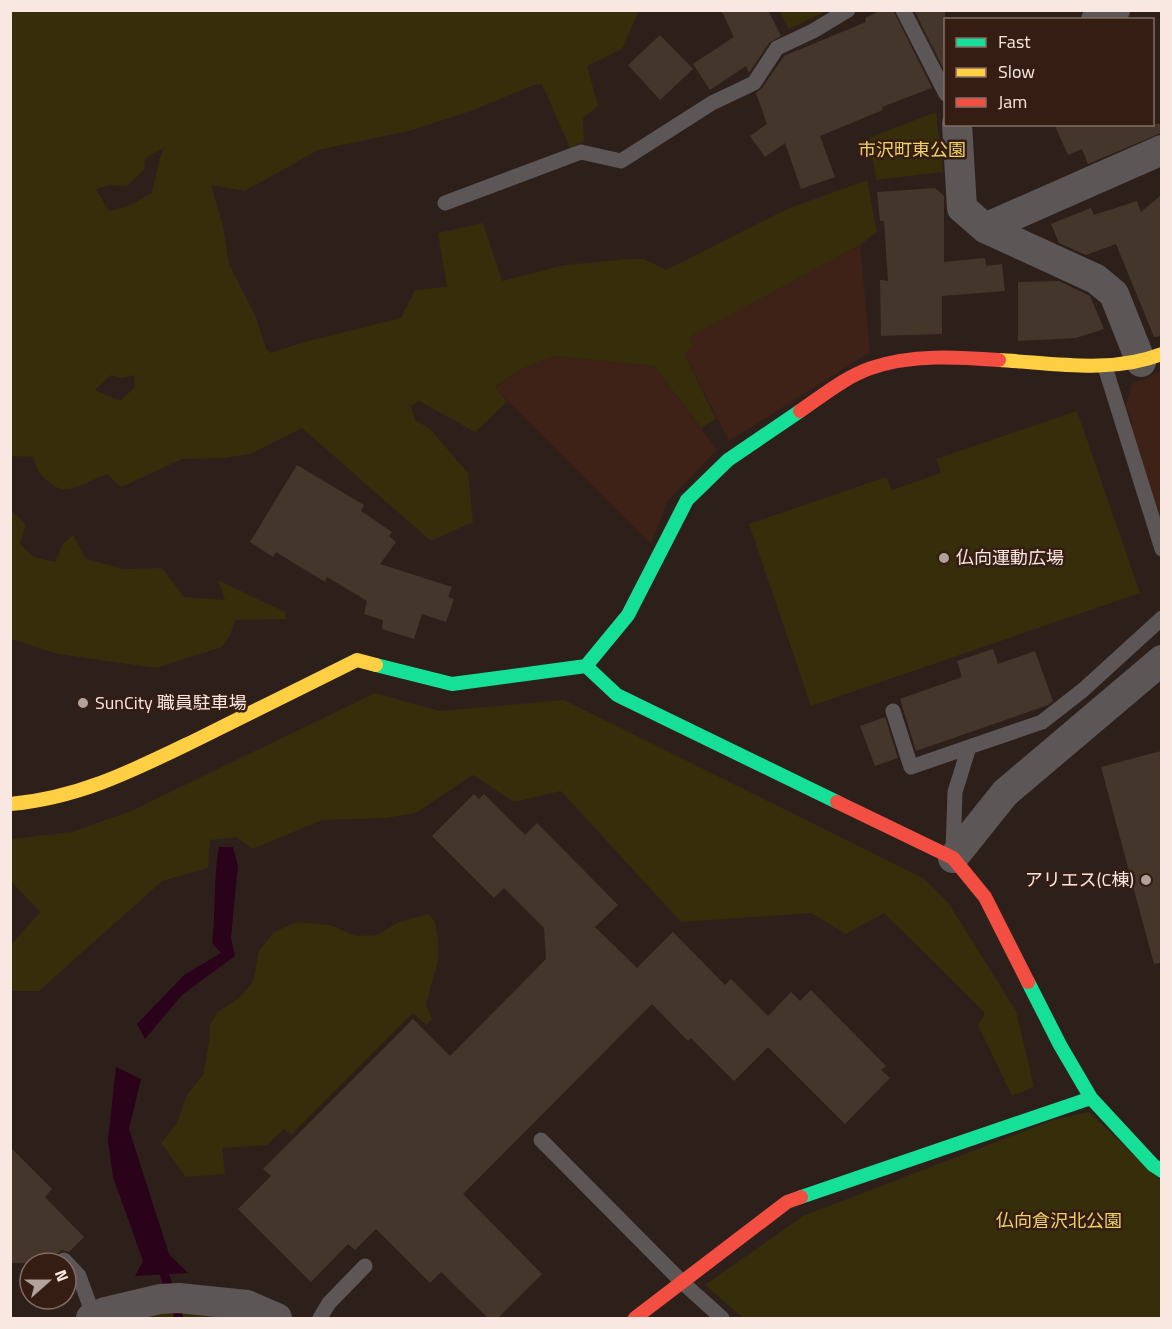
<svg xmlns="http://www.w3.org/2000/svg" width="1172" height="1329" font-family="'Titillium Web','Noto Sans JP',sans-serif">
	<style>
		.built { fill: #3f2217 }
		.green { fill: #362d0b; fill-rule: evenodd }
		.water { fill: #2a031b }
		.lines { fill: none; stroke-linecap: round; stroke-linejoin: round }
		.stream { stroke: #2a031b; stroke-width: 9 }
		.building { fill: #44362a }
		.lane { stroke: #5c5656; stroke-width: 15 }
		.street { stroke: #5c5656; stroke-width: 30 }
		.fast { stroke: #16e098; stroke-width: 14 }
		.slow { stroke: #ffcf43; stroke-width: 14 }
		.jam { stroke: #f24e42; stroke-width: 14 }
		.poi-dot { fill: #b2a29c; stroke: #351d13; stroke-width: 2 }
		.labels { text-anchor: middle; stroke-width: 5; stroke-linejoin: round; paint-order: stroke }
		.park-label { font-size: 18px; fill: #efd565; stroke: #351d13 }
		.poi-label { font-size: 18px; fill: #f9e8e1; stroke: #351d13; text-anchor: start }
	</style>
	<rect width="100%" height="100%" fill="#2d201b"/>
	<path class="built" d="M860,245l10,107 -141,89 -45,-88 9,-6 -5,-10z
		M552,356l102,10 63,84 -49,50 -17,44 -156,-156 24,-18z
		M1161,371v148l-32,-93 4,-2 -5,-14 -4,1 8,-27z"/>
	<path class="green" d="M829,10l-40,19 -10,-18v-1z
		M11,11h628l-17,38 -35,17 11,40 -15,12 1,23 -14,7 -28,-64 -8,1 -63,26 -62,20 -91,19 -73,41 -34,-6 12,41 6,38 27,53 10,32 5,4 26,-9 104,-26 14,-28 32,-3 -9,-54 45,-10 19,58 63,-16 64,-6h15l22,11 121,-61 80,-29 10,52 -17,13 -171,92 4,10 -9,6 32,66 -15,9 -47,-62 -101,-10 -34,14 -24,17 12,15 -32,30 -56,-31 -8,5 4,14 15,9 38,44 5,49 -42,19 -129,-113 -52,26 -26,4 -42,1 -61,28 -14,-13c-20,6 -37,24 -56,10 -11,-9 -14,-13 -18,-27l-22,-1zM164,148l-4,10 -8,35 -23,13 -20,5 -13,-22 14,-4 17,1 17,-16 1,-12zM111,375l11,3 12,-3 1,12 -15,14 -25,-11z
		M936,112l7,60 -67,8 -7,-42z
		M1077,411l63,182 -329,113 -62,-182 137,-47 6,13 49,-17 -5,-14z
		M11,510l15,15 -6,19 14,13 21,5 8,-18 10,-9 13,24 38,10 38,-1 22,29 41,3 -7,-20 67,32 1,7 -51,1 -5,15 -8,12 -66,21 -98,-14 -47,-15z
		M375,693l65,18 124,-11 359,178 26,26 67,107 18,76 -22,9 -34,-71 7,-12 -101,-100 -38,21 -35,-21 -130,9 -120,-131 -47,11 -41,-27 -57,38 -31,5 -63,2 -69,29 -17,-12 -26,3 -2,28 -46,13 -123,110h-28v-46l29,-33 -29,-31 -1,-40 2,-2 60,-7 59,-21z
		M429,914l6,8 3,18v20l-12,45 6,14 -6,6 -13,-12 -122,122 -7,-6 -17,16 -45,3 3,26 -39,3 -25,-34 16,-20 10,-28 16,-20 6,-33 1,-18 8,-12 21,-14 14,-16 6,-31 15,-19 23,-10 33,3 26,11 20,-1 23,-13z
		M1089,1112l72,69v137h-418l-38,-33 98,-69 250,-96z
		M156,1313h42l39,5h-98z"/>
	<path class="water" d="M219,847h14l5,19 -7,71 4,19 -53,39 -37,44 -8,-15 47,-49 37,-22 -9,-10c4,-32 1,-64 7,-96z
		M116,1067l25,12 -12,50 40,125 19,19 -53,3 8,-15 -30,-84 -5,-37z"/>
	<g class="lines">
		<path class="stream" d="M164,1273l15,45"/>
	</g>
	<path class="building" d="M721,10h47l13,26 -12,7 -20,30 -3,-7 -36,24 -17,-26 41,-27z
		M882,10h11l39,78 -50,19 1,3 -63,26 15,41 -34,12 -16,-46 -20,14 -15,-21 17,-12 -11,-31 6,-5 22,-32 82,-34 -1,-4z
		M914,10h31v62z
		M660,35l33,34 -33,31 -32,-35z
		M1054,124h107v9l-73,31 -6,-15 -14,6z
		M935,188l9,8v66l41,-4 1,8 16,-2 3,27 -63,5v38l-61,2 -1,-56 8,1 -4,-60h-4l-3,-29z
		M1161,195v141l-7,1 -38,-93 -30,11 -27,-12 -8,-19 40,-16 3,7 43,-14 4,11z
		M1059,281l31,15 14,33 -28,9 -58,3v-59z
		M297,465l67,40 -3,6 31,21 -3,4 7,6 -16,22 72,23 -4,10 6,2 -8,23 -24,-8 -8,25 -32,-10 1,-9 -19,-6 3,-13 -40,-24 -2,5 -49,-30 -3,5 -23,-15z
		M993,649l5,15 37,-13 18,50 -5,4 -132,46 -16,-52 62,-22 -5,-16z
		M885,717l13,41 -23,8 -15,-40z
		M1161,751v212l-7,1 -53,-197z
		M474,794l5,5 5,-5 41,41 12,-12 81,82 -23,22 42,41 36,-36 52,53 6,-6 37,37 23,-24 9,9 11,-11 75,76 -5,4 9,8 -45,46 -77,-77 -34,34 -43,-43 -3,3 -36,-37 -189,190 79,80 -44,44h-10l-47,-46 -11,11 -54,-54 -21,21 -7,-6 -37,38 -73,-73 33,-33 -8,-7 150,-150 37,37 96,-97 -2,-31 -40,-40 -10,10 -62,-62z
		M10,1147l42,42 -7,8 39,40 -15,15 -7,-2 -4,3 -3,5v5h-45z"/>
	<g class="lines">
		<path class="lane" d="M903,10l43,84
			M445,203l136,-51 40,9 91,-58 42,-20 23,-35 36,-17 35,-21
			M1105,367l57,182
			M893,711l18,56 58,-20
			M953,852l2,-60 14,-45 73,-25 41,-32 79,-72
			M541,1140l142,143 39,35
			M64,1260l15,16 15,41
			M320,1318l9,-15 36,-37"/>
		<path class="street" d="M1096,20l19,-10
			M957,124l5,84 23,20 177,-78
			M985,228l111,51 18,15 27,68
			M953,858l52,-65 157,-133
			M91,1318l14,-6 55,-13 19,-1 68,7 30,13"/>
		<path class="fast" d="M376,665l76,19 134,-18 42,-51 59,-115 41,-40 72,-49
			M586,666l31,29 220,107
			M1028,982l32,63 31,53 62,67 9,6
			M801,1197l290,-99"/>
		<path class="slow" d="M999,360c55,3 111,14 163,-6
			M10,804c70,-6 126,-35 188,-65 53,-26 106,-53 159,-79l19,5"/>
		<path class="jam" d="M800,411c22,-15 45,-34 71,-43 41,-14 86,-11 128,-8
			M837,802l116,56 32,39 43,85
			M635,1318l152,-116 14,-5"/>
	</g>
	<g class="poi-dot">
		<circle cx="944" cy="558" r="6"/>
		<circle cx="83" cy="703" r="6"/>
		<circle cx="1146" cy="880" r="6"/>
	</g>
	<g class="labels">
		<g class="park-label">
			<text x="912" y="156">市沢町東公園</text>
			<text x="1059" y="1227">仏向倉沢北公園</text>
		</g>
		<g class="poi-label">
			<text x="956" y="564">仏向運動広場</text>
			<text x="95" y="709">SunCity 職員駐車場</text>
			<text x="1134" y="886" text-anchor="end">アリエス(C棟)</text>
		</g>
	</g>
	<rect width="1172" height="1329" fill="none" stroke="#f9e8e1" stroke-width="24"/>
	<rect x="944" y="18" width="210" height="108" fill="#351d13" stroke="#836e65" stroke-width="1.5"/>
	<rect x="956" y="38" width="30" height="9" fill="#16e098" stroke="#836e65" stroke-width="1.5"/>
	<text x="998" y="48" font-size="18" fill="#f9e8e1">Fast</text>
	<rect x="956" y="68" width="30" height="9" fill="#ffcf43" stroke="#836e65" stroke-width="1.5"/>
	<text x="998" y="78" font-size="18" fill="#f9e8e1">Slow</text>
	<rect x="956" y="98" width="30" height="9" fill="#f24e42" stroke="#836e65" stroke-width="1.5"/>
	<text x="998" y="108" font-size="18" fill="#f9e8e1">Jam</text>
	<g transform="translate(48 1281) rotate(69)"><circle r="28" fill="#351d13" stroke="#836e65" stroke-width="1.5"/>
	<path d="M0-4.5L10 22L0 15L-10 22Z" fill="#b2a29c"/>
	<text y="-9" font-size="16" font-weight="bold" text-anchor="middle" fill="#f9e8e1">N</text>
	</g>
</svg>
